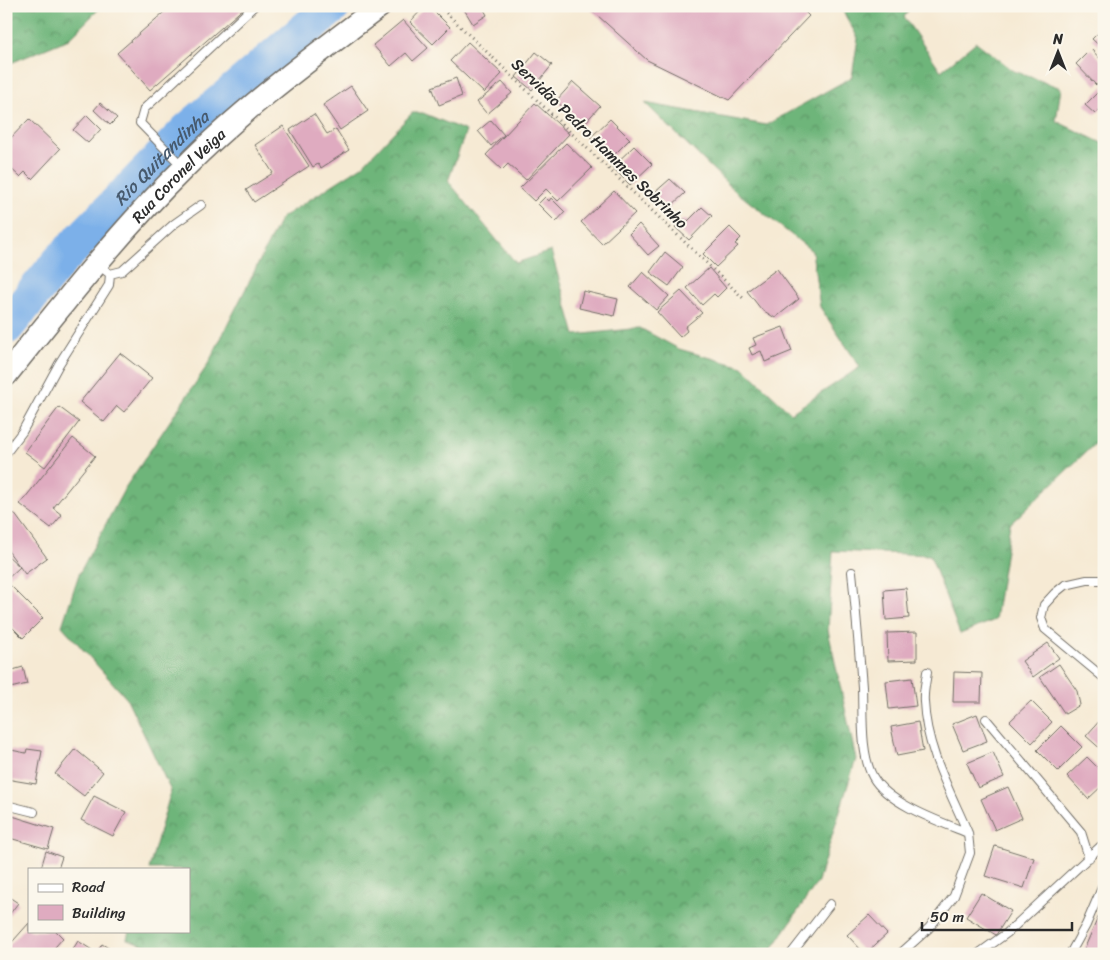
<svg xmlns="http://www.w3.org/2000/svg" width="1110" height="960" font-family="Sriracha,sans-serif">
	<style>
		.forest { fill: url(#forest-crowns); stroke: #4c7052 }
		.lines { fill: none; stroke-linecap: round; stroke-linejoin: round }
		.river { stroke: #7cb0e9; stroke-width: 36 }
		.building { fill: #dfabc0 }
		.lane-casing { stroke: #726e66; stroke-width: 10 }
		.secondary-casing { stroke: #726e66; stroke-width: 25 }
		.path { stroke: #726e66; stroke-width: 3; stroke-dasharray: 1 4; stroke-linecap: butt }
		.lane { stroke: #fff; stroke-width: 8 }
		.secondary { stroke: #fff; stroke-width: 22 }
		.labels { text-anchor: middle; stroke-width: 4; stroke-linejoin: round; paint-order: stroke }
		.street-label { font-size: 16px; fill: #2b2b2b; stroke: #fbf7ec }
		.water-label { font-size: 18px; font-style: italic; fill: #475a6e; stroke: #fbf7ec }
	</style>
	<defs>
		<pattern id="forest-crowns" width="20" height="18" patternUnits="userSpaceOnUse" patternTransform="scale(1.25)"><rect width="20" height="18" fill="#6eb57a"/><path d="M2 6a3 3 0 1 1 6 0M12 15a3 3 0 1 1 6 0" fill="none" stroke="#5b9364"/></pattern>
	</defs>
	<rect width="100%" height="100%" fill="#fbf7ec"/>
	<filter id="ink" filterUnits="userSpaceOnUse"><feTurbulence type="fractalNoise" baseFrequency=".02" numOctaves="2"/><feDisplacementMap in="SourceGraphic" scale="10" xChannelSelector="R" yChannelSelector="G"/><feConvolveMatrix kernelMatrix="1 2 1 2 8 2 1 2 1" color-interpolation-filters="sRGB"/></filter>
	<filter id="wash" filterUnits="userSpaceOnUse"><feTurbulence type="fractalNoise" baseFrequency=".0096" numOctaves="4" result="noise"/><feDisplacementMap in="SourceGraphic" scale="20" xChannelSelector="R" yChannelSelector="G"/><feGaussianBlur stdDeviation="1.12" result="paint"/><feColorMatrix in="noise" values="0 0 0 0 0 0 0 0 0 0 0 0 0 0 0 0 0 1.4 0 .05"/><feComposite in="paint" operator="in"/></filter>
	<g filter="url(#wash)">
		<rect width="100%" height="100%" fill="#f6ead4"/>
		<path class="forest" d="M6,6h96l-33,33 -63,26z
			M840,6h72l-8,11 37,54 35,-29 38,29 47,17 -5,33 48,23v291l-94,89 -15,96 -35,14 -30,-79 -97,-4 -5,79 28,129 -38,122 -49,73h-597l-45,-15 2,-8h60v-62h-40l22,-78 -44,-92 -65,-73 17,-52 46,-86 82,-122 74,-148 81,-52 50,-53h11l43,18 -18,50 68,82 35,-12 24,84 65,-7 39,21 64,18 48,46 69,-46 -40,-60 -8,-56 -78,-61 -89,-87 121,22 86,-48 6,-39z"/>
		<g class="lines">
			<path class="river" id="s1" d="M6,327l54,-66 127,-130 146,-125"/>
		</g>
		<g id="blocks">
			<path class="building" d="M171,6h75l-96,84 -33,-37z
				M425,6h4l21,21 -17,17 -23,-22z
				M462,6h20l5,9 -14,9z
				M587,6h212l10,10 -80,84 -82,-40z
				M403,20l25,28 -15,13 -7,-8 -15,13 -18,-21z
				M1104,27v23l-12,-11z
				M468,42l34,32 -18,19 -34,-32z
				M1091,49l13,14v15l-8,7 -20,-21z
				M536,52l16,13 -20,25 -16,-13z
				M456,78l6,18 -23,9 -7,-18z
				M502,82l10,11 -25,21 -10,-12z
				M573,82l27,24 -17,19 -27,-24z
				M351,86l17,25 -28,19 -17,-25z
				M1104,86v20l-9,8 -10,-9z
				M100,103l17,15 -7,7 -16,-15z
				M535,103l34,31 -43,46 -18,-16 -6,6 -16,-15z
				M314,114l13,20 9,-5 13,21 -28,18 -3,-4 -5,3 -23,-37z
				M87,115l14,14 -13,14 -15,-13z
				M29,119l31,30 -28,30 -7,-7 -5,5 -14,-13v-21z
				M610,119l20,20 -19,19 -21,-20z
				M491,120l13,15 -13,11 -13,-15z
				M283,126l26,40 -55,36 -8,-12 27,-17 -18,-28z
				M566,143l26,25 -34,33 -12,-12 -12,12 -14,-13z
				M634,146l18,18 -22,21 -18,-18z
				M670,179l15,14 -17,16 -15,-15z
				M614,191l21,22 -33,31 -21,-22z
				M545,197l4,4 2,-3 14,14 -9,10 -18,-18z
				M702,207l10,9 -23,24 -14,-13 8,-8 5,2z
				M639,224l20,22 -11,9 -19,-21z
				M730,227l11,11 -6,6 3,2 -22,21 -13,-13z
				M665,252l18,15 -14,19 -19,-14z
				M709,268l17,20 -9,9 -3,-3 -12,11 -15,-17z
				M777,269l22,30 -24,19 -14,-9 -14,-18z
				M643,272l26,24 -13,14 -26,-23z
				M583,291l35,8 -4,17 -35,-8z
				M681,291l21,22 -17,14 2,4 -7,6 -23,-25z
				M783,327l9,24 -27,11 -4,-11 -9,4 -3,-7 7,-3 -3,-7z
				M120,353l32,25 -28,34 -7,-6 -13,16 -24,-20z
				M59,407l20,15 -34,45 -20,-15z
				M73,438l22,18 -42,52 9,7 -11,13 -31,-24z
				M14,513l33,45 -22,16 -19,-26v-25z
				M6,554l14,13 -14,13z
				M6,581l37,37 -20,20 -17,-17z
				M906,588l3,30 -23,2 -2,-30z
				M917,632v28l-29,1 -1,-28z
				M1048,643l11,15 -26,19 -11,-16z
				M1059,664l18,27 3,14 -15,9 -25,-37z
				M23,667l4,17 -21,5v-17z
				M954,672l28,1 -1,29h-28z
				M912,678l4,28 -27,3 -3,-28z
				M1031,701l21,21 -20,21 -22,-22z
				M977,714l10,27 -24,9 -11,-26z
				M1102,718l2,2v32l-18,-16z
				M918,722l5,29 -26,5 -6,-29z
				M1061,726l21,21 -24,24 -21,-21z
				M6,749l20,4 1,-4 15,2 -6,33 -30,-5z
				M75,749l28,23 -19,24 -29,-22z
				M993,752l11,25 -26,11 -11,-25z
				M1087,757l17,17v10l-16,15 -21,-23z
				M1008,787l14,31 -27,12 -14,-31z
				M94,796l32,16 -13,24 -32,-16z
				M6,814l48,15 -6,20 -42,-12z
				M995,846l39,12 -10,30 -39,-12z
				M46,851l16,6 -4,12 -17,-1z
				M981,893l30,18 -15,24 -30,-18z
				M6,895l12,8 -12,16z
				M1104,904v50h-22z
				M869,915l18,19 -22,20 -18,-19z
				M29,923v8h27l7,7 -14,16h-43v-5z
				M78,941l14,9 -2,4h-20z
				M102,944l16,10h-22z"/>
		</g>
	</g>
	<g filter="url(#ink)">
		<use href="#blocks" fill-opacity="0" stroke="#726e66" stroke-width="1"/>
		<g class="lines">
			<defs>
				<path id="lane" d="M182,166l-42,-43 4,-14 110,-103
					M110,274l12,-3 52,-47 27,-19
					M6,453l16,-21 37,-68 50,-79 1,-11 -13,-10
					M852,572c4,38 7,77 10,115 1,27 -2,67 11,90 15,27 68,45 95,56l2,20 -16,43 -25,32 -29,26
					M1104,580h-17l-22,5 -10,8 -11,12 -3,13 4,11 59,49
					M927,672c-1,10 -4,20 -3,30 2,47 26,89 44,131
					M986,719l95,113 8,26
					M6,805l28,7
					M791,954l39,-50
					M978,954l29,-21 94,-87 3,-1
					M1070,954l16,-29 18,-42"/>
				<g id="secondary">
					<path id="s2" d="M6,375c57,-71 113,-143 178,-207 59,-60 129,-111 196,-162"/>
				</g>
			</defs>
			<use href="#lane" class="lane-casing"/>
			<use href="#secondary" class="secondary-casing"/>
			<path class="path" d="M439,6l304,292"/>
			<use href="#lane" class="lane"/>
			<use href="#secondary" class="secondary"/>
		</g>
	</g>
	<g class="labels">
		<g class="street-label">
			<text transform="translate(600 143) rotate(44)" y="6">Servidão Pedro Hammes Sobrinho</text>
			<text dy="6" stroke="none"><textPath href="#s2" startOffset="264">Rua Coronel Veiga</textPath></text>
		</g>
		<g class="water-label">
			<text dy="6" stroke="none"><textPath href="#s1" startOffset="230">Rio Quitandinha</textPath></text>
		</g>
	</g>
	<rect width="1110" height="960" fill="none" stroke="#fbf7ec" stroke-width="25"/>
	<rect x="28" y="868" width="162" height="65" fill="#fbf7ec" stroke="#a8a59f"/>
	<rect x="38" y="884" width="25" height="8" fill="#ffffff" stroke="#a8a59f"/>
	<text x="72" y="892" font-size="15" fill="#2b2b2b">Road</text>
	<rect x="38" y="905" width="25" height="15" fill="#dfabc0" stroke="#a8a59f"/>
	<text x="72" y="918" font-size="15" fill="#2b2b2b">Building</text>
	<g transform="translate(1058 52)" stroke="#fbf7ec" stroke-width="4" paint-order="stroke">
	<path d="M0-4L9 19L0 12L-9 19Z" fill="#2b2b2b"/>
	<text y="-8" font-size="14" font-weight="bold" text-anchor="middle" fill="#2b2b2b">N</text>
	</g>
	<path d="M922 922v8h150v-8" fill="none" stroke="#2b2b2b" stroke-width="2.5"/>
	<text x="930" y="922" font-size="15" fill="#2b2b2b" stroke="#fbf7ec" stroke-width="4" paint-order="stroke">50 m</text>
</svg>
